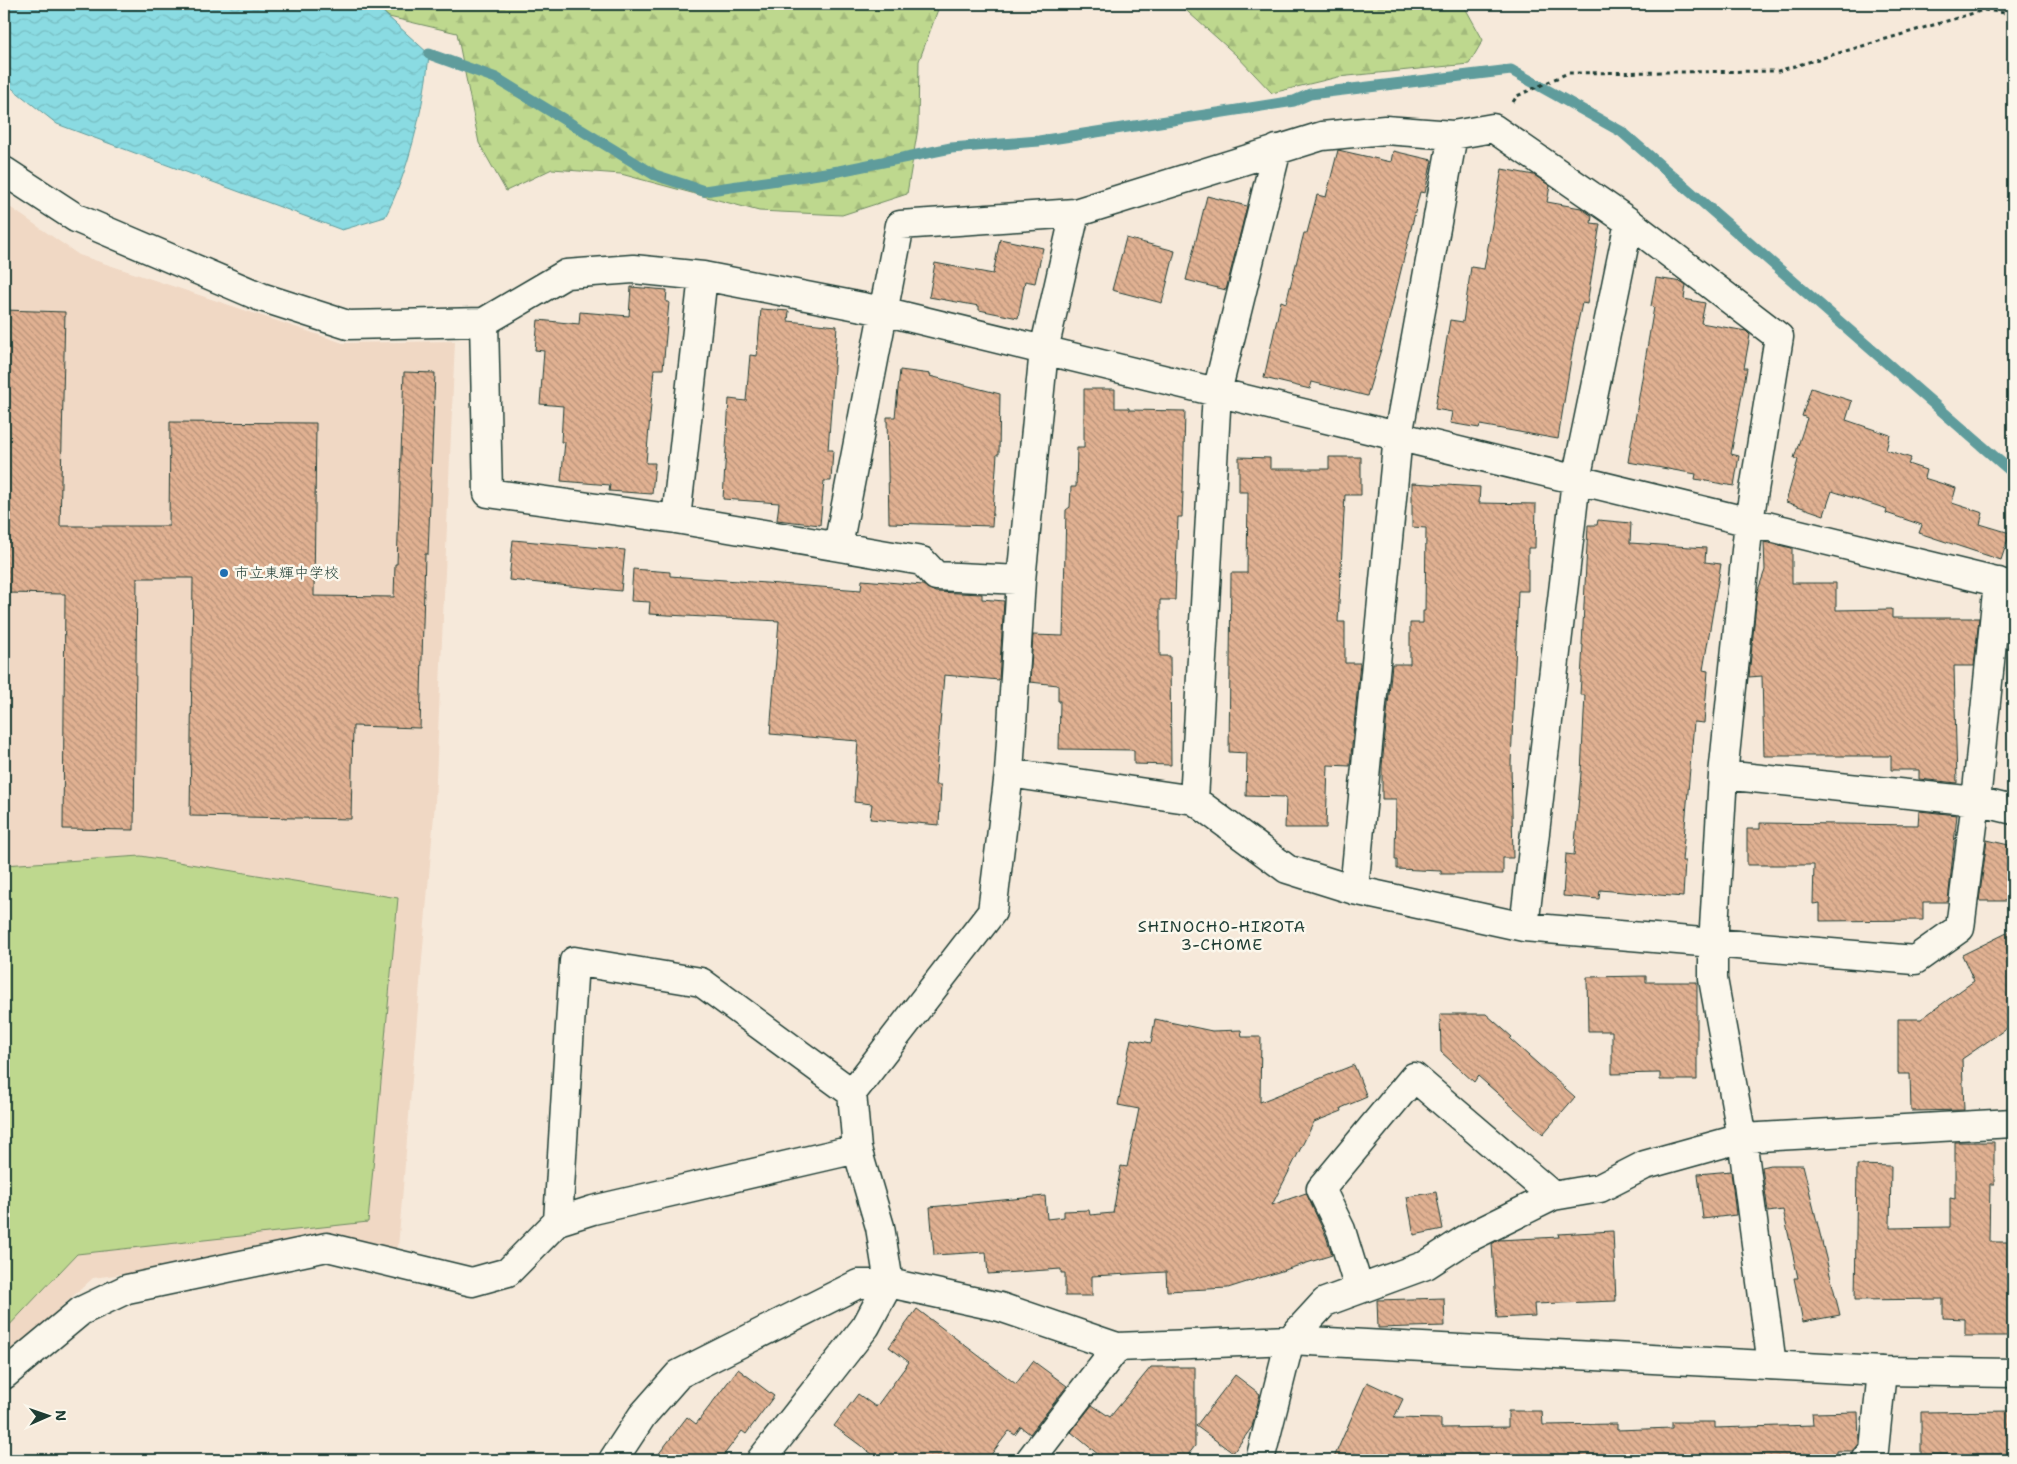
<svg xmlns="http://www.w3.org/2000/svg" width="2017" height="1464" font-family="'Shantell Sans','Klee One',sans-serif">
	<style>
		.built { fill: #f0d8c4 }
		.forest { fill: url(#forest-firs); stroke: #6e8a61 }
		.pitch { fill: #bed88e; stroke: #6e8a61 }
		.water { fill: url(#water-waves); stroke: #5f9c9c }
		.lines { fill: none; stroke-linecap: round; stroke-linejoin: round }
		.stream { stroke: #5f9c9c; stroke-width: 11 }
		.building { fill: url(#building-back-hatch); stroke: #1f3d34 }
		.street-casing { stroke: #1f3d34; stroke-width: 31 }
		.secondary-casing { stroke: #1f3d34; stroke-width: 31 }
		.path { stroke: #1f3d34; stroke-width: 3; stroke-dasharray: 4 4; stroke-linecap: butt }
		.street { stroke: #fbf7ec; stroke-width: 28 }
		.secondary { stroke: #fbf7ec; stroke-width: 28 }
		.poi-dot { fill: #1f6fb2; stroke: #fbf7ec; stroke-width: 2 }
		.labels { text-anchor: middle; stroke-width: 5; stroke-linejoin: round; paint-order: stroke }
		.poi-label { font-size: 15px; fill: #1f3d34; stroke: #fbf7ec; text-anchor: start }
		.neighbourhood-label { font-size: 16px; letter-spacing: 1px; fill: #1f3d34; stroke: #fbf7ec }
	</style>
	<defs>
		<pattern id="forest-firs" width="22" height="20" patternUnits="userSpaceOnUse" patternTransform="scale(1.25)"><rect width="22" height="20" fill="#bed88e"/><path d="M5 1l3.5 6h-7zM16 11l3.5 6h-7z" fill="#a3ba7b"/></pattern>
		<pattern id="water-waves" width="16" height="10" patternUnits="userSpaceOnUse" patternTransform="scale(1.25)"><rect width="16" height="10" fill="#8adbe2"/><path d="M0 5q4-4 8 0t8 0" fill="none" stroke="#77bdc2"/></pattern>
		<pattern id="building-back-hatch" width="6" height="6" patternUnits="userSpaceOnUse" patternTransform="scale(1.25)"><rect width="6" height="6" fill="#e1b192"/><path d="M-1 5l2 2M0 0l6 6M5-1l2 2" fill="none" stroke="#b69178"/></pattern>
	</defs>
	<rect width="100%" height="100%" fill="#f6e9da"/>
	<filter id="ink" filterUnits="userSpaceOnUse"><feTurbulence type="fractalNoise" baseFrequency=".02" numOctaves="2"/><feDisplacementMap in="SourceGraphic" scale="10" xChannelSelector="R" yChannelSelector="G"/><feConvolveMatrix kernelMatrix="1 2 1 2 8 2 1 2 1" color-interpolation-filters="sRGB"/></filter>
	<g filter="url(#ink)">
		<path class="built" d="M4,203l75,52 264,88 112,-2 -20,462 -38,457 -60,-15 -244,33 -75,68 -14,6z"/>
		<path class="forest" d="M374,4h566l-21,57 -1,67 -11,66 -65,21 -83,-4 -138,-37 -69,-5 -46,22 -27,-48 -22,-110 -68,-16z
			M1179,4h284l20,36 -14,24 -131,13 -66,16 -36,-38z"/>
		<path class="pitch" d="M141,856l257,42 -30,324 -291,32 -73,77v-466z"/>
		<path class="water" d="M4,4h370l55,50c-4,48 -21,121 -44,163l-43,13 -285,-106 -53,-42z"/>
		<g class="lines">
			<path class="stream" d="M429,54l67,24 159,97 49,16 135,-20 112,-23 88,-7 255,-40 16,-7 201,-24 111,62 391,341"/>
		</g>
		<path class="building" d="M1338,150l53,12 2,-11 39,9 -7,33 -5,-1 -35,144 -18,60 -55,-14 -2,7 -46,-11 17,-77 5,2 18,-70h3l10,-38 9,2z
			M1502,169l32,6 16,11 -3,16 34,6 11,8 -1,7 9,1 -13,80 -5,-1 -8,38 -16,98 -78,-14 -1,3 -29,-5 2,-11 -17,-3 15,-89 13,2 8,-55 13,2z
			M1207,196l40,10 -21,84 -40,-10z
			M1126,238l49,13 -13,52 -50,-13z
			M1000,239l43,9 -8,35 -10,-2 -7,37 -39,-8v-4l-50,-9 6,-34 58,11z
			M1656,278l26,4 4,3 -2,14 21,4 -4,20 45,8 4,4 -6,33h3l-16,86 8,2 -5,30 -39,-7 1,-5 -68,-12 26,-155 -3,-1z
			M631,287l36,3 -1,12h3l-6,67h-9l-8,94h9l-3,31 -43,-3 1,-6 -49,-4 4,-39h-4l2,-36 -23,-2 4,-53 -9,-1 3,-30 41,4 1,-12 49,4z
			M761,309l28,2 -1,10 49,5 -9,124h5l-2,31h-7l-4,44 -43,-5 2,-17 -56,-4 6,-100 17,2 4,-46 7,1z
			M4,310l61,2 -5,214h109l1,-104 146,1 -2,173 80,1 1,-33h2l7,-192 31,1 -7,181h-3l-5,174 -67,-2 -2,93 -161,-3 3,-238h-56l-3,252 -71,-1 2,-235 -61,-1z
			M900,370l31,4 -1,2 70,18 -1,60h-2l-5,72 -103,-3 -2,-106h8z
			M1811,388l41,13 -6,19 44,15 -4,15 25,8 -3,6 18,6 -2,8 32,10 -4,15 31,10 -3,11 30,9 -9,27 -82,-27 3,-8 -36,-12 1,-4 -55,-18 -8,24 -38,-13 12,-42 -4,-2 13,-40 -5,-2z
			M1084,389h31v19h14v2l56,1 -2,80 -1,26h-4l-3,83h-15v56h10l1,109 -37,-1v-14l-75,-1 1,-48h-2v-16l-28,-3 3,-47 30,1 3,-126 4,-3 1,-20h5l1,-39h7z
			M1239,457l31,1v11h59v-12h32v38h-16l-7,127h7v41h15l-10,103 -22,-1 -2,63h-41l1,-31 -40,-1 1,-43 -18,-1 2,-179h16l1,-81h-9z
			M1412,483l68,4 -1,16 57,1 -1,44h-7v43h-10l-7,173 2,94h-10v16h-62v-3l-44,-2v-9h-2l1,-61h-14v-33l10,-102h18v-41h13v-12h2l1,-83 -14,-1z
			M1598,520l33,3 -1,20 76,5 -1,14 16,2 -18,106 5,1 -4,52 -10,-1 -12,139h3l-2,36 -83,-7 -1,9 -36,-3 3,-42 8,1 7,-82 4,-78h-5l3,-50h-1l6,-120h9z
			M513,540l112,10 -4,41 -112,-11z
			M1764,542l28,6v35h44v27l56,-1v9h87l-5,48h-20l3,117 -38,-4v-9h-28v-14h-127l-2,-80 -13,1 8,-84 8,-23z
			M633,569l37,3v4l191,14 1,-10 61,5 12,7 47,2v5l22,2 -5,79 -55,-5 -9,110h6l-2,40 -69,-6 2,-15 -18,-2 4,-61 -88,-7 9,-113 -130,-7 1,-12 -19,-1z
			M1919,811l38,4 -9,87h-25v18l-103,1v-18l-7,1 1,-39h-67v-36h13v-6l158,2z
			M1987,840l26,6v55h-34z
			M2013,930v94l-51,35 2,51 -53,1 -1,-37h-12v-55h23l53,-38 -12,-26z
			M1646,976v6h51v98h-37v-7l-48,1v-43h-24l-1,-54z
			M1440,1014h46l26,23 -2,2 65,58 -32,37 -65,-58 -4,6 -33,-30z
			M1155,1019l57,12 29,-1 1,7h19l-1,65 94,-37 13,32 -26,11 1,3 -28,11 -42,83 34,-12 20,43 6,19 -104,33 -61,3 -1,-19 -74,4v20h-27v-23h-4v-4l-73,5 -2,-22 -52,3 -4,-48 115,-11 2,23 17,-2v-6l25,-1 1,5 23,-2 8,-47 6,1 12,-58 -21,-4 13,-66 20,4z
			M1955,1142h39v42h-4l-1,58h24v94h-48v-17l-22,-1v-19l-88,1 2,-135 34,1 -1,62 60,-1v-29l5,1z
			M1771,1165h32l37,150 -37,7 -9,-44h4l-15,-68 -15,2 -6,-45z
			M1731,1171l5,44 -33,4 -5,-45z
			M1436,1192l7,37 -29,6 -7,-38z
			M1613,1231l3,70 -82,3 1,12 -38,2 -5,-74 6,-4 61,-3 -1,-3z
			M1444,1298l1,28 -67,2 -1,-28z
			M917,1309l99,75 17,-23 34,25 -37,48 -9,-7 -6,8 -6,-4 -22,29h-107l-46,-34 24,-32 18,13 33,-45 -20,-15z
			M1151,1367h44v79l-11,14h-79l-34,-28 21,-27 18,12z
			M738,1369l36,27 -28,38 -4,-3 -22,29h-66l33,-43 9,7z
			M1235,1375l25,19 -8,33 -19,26 -37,-27z
			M1367,1382l36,17 -9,19 47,1v9l67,-1v-16h34l1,14 74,-1v6l55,-2v-6h43v6l98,-3 -1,-12 46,-1 1,32 -6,7h-16v6l-129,3h-375z
			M2013,1411v43l-92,1v-43z"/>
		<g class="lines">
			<defs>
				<path id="street" d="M4,171l72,47 185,79 87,28 136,-3 82,-48 67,-5 70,7 180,35 1130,275
					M484,322l4,171 188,26 246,42 14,15 85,4
					M676,519l27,-243
					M838,546l62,-321 175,-12 247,-77 63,-6 68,5 40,-7 136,94 150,115 -30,184 -26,254 -10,170v34l29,159 30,227
					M1009,773l185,27 93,69 67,21 170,37 391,33 45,-32 16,-127 22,-219
					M1723,775l253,26 37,9
					M1194,800l23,-408 60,-243
					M1354,890l44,-454 55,-301
					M1524,927l52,-447 53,-258
					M558,1221l16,-260 127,21 151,111
					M1359,1289l-18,-59 -20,-41 93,-112 139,119
					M4,1375l77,-64 46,-22 200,-42 145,35 36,-10 50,-51 35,-11 264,-61
					M613,1460l29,-44 37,-42 179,-90 31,-1 111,24 117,40 173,-7
					M761,1460l105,-134 23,-43 -9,-56 -23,-78 -5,-56 140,-181 17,-139 12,-193 23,-230 31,-137
					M1030,1460l87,-113
					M1260,1460l30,-120 35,-38 101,-37 40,-26 87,-43 47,-8 45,-23 97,-27 271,-15
					M1866,1460l8,-10 8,-79"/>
				<path id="secondary" d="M1290,1340l592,31 131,2"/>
			</defs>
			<use href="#street" class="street-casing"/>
			<use href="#secondary" class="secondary-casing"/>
			<path class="path" d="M1513,102l4,-6 51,-23 210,-2 206,-61 29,4"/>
			<use href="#street" class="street"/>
			<use href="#secondary" class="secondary"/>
		</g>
	</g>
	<circle class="poi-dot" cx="224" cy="573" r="5"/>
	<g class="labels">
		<g class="poi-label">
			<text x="234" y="578">市立東輝中学校</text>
		</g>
		<g class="neighbourhood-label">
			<text x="1222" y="932">SHINOCHO-HIROTA<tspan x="1222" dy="18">3-CHOME</tspan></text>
		</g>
	</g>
	<rect width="2017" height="1464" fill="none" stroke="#fbf7ec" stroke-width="20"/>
	<rect x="10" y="10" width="1997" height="1444" fill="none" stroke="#1f3d34" stroke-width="2" filter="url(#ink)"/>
	<g transform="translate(48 1416) rotate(88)" stroke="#fbf7ec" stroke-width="4" paint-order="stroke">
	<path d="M0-4L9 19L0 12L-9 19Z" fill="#1f3d34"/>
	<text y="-8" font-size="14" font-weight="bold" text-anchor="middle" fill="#1f3d34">N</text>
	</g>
</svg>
